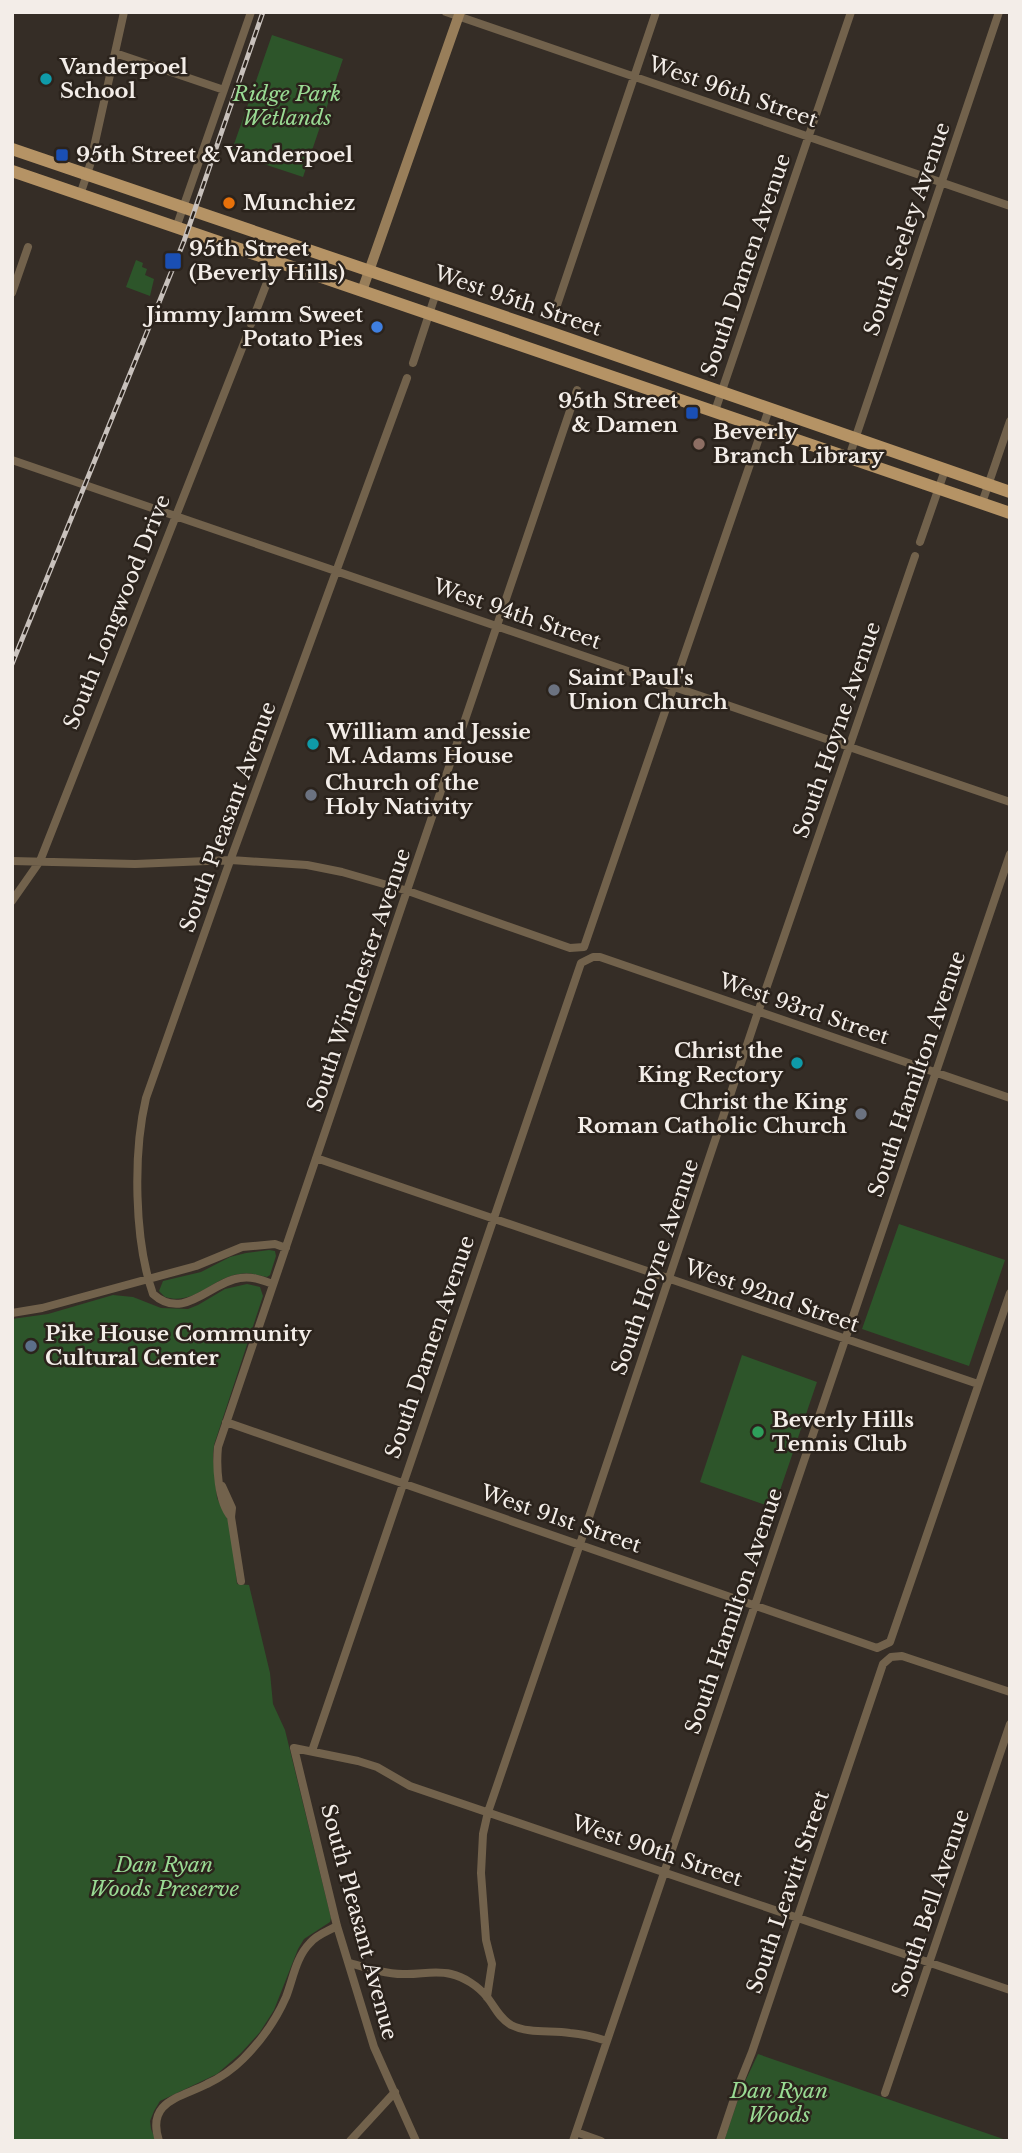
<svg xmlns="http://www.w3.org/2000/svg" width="1022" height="2153" font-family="'Libre Baskerville',serif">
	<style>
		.green { fill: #2d552a }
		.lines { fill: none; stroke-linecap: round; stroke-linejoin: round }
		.street { stroke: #72624c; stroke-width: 8 }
		.secondary { stroke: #987e5a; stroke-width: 10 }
		.primary { stroke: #b59365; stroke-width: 12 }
		.rail-casing { stroke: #c8c1bc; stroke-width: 5 }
		.rail { stroke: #2b231c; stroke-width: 2.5; stroke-dasharray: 8; stroke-linecap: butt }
		.culture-dot { fill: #0f9aa8; stroke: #2b231c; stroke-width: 2.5 }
		.transit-dot { fill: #1a4fb4; stroke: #2b231c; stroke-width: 2.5 }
		.food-dot { fill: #e8710a; stroke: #2b231c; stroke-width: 2.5 }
		.shop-dot { fill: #3f7fe0; stroke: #2b231c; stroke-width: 2.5 }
		.education-dot { fill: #8d6e63; stroke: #2b231c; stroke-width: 2.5 }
		.worship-dot { fill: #6b7280; stroke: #2b231c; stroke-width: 2.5 }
		.service-dot { fill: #5c6f8a; stroke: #2b231c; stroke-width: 2.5 }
		.leisure-dot { fill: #2e9e5b; stroke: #2b231c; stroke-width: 2.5 }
		.labels { text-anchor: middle; stroke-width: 5; stroke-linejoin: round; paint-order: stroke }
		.poi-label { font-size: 21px; font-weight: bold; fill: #f3ede8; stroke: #2b231c; text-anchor: start }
		.street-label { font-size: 21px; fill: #f3ede8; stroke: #2b231c }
		.park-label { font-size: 21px; font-style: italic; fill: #99da93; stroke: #2b231c }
	</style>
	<rect width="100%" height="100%" fill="#352d26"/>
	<path class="green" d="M272,35l71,24 -40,118 -72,-24z
		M136,260l7,3 -1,4 5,2 -2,6 9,4 -4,17 -24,-9z
		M899,1224l106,36 -36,106 -107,-37z
		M269,1250l6,1 1,5 -6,19 -3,2c-10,-2 -18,-5 -28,-3 -27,4 -45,32 -74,23l-6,-6 4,-10 38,-9 29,-15 16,-4z
		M247,1284l13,3 3,9 -49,149 -1,11 4,42 13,26 7,60 12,1 21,88 3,31 12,26 46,188 -1,4 -26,17 -6,10 -24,61 -14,22 -19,21 -24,21 -57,27 -6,10 -4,10 1,8 5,12h-144v-822l36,-5 65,-19 20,2 28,11 27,1 10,-4 27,-16z
		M742,1355l75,27 -43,126 -74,-26z
		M758,2054l251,87h-285l18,-53z"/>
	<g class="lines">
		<path class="street" d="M446,12l564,194
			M115,53l109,37
			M80,195l10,-30 34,-153
			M176,228l75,-216
			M12,293l16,-46
			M556,308l100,-296
			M251,324l32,-83
			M413,363l23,-70
			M715,411l136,-399
			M849,457l150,-445
			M12,460l998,342
			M982,503l28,-82
			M920,542l25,-72
			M12,861l123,3 96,-4 76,5 35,7 66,19 162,57 14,-1 185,-538
			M12,901l28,-40 208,-528
			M316,1158l662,226
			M273,1284c-11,-4 -21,-8 -33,-6 -30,4 -56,44 -87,16 -19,-54 -20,-141 -7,-196l80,-226 181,-494
			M12,1313l30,-5 154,-42 46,-19 33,-3 11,4
			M226,1422l651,226 13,-6 120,-349
			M222,1486l10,22 -1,9 10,64
			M231,1517c-13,-15 -15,-51 -13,-70l359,-1057
			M312,1751l269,-788 12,-6h7l410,141
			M350,1963c17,5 35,11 53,11 16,1 31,-4 48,0 13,3 27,12 36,23 8,10 12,21 24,28 18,9 40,5 59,8 13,1 25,4 37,8
			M487,1997l5,-33 -6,-24 -5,-67 2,-39 5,-22 92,-268 178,-532 157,-456
			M885,2093l125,-369
			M576,2132l25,9
			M159,2141c-13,-40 21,-43 48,-57 13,-6 26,-15 36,-25 18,-18 33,-39 43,-62 7,-18 10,-40 24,-54 6,-8 18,-12 27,-17
			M350,2141l45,-49
			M416,2141l-42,-94 -37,-121 -43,-178 64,13 19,6 33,19 600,204
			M573,2141l437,-1287
			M720,2141l18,-54 14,-35 131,-388 8,-7 11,-1 108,36"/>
		<path class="secondary" d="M362,291l98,-279"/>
		<path class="primary" d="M12,149l537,183 461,160
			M12,171l998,342"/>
		<defs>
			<path id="rail" d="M12,664l172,-423 79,-229"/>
		</defs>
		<use href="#rail" class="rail-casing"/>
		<use href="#rail" class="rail"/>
	</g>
	<g class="culture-dot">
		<circle cx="46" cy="79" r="7"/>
		<circle cx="313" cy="744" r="7"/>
		<circle cx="797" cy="1063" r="7"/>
	</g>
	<g class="transit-dot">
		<rect x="55" y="148" width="14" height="14" rx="3.5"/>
		<rect x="164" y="252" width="18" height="18" rx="3.5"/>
		<rect x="685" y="406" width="14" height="14" rx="3.5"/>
	</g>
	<circle class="food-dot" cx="229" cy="203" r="7"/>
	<circle class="shop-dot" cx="377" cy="327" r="7"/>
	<circle class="education-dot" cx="699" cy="444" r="7"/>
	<g class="worship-dot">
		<circle cx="554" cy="690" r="7"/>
		<circle cx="311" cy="795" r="7"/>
		<circle cx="861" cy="1114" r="7"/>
	</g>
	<circle class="service-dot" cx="31" cy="1346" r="7"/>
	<circle class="leisure-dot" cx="758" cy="1432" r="7"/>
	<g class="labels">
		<g class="poi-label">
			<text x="60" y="74">Vanderpoel<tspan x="60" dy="24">School</tspan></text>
			<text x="76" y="162">95th Street &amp; Vanderpoel</text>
			<text x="243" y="210">Munchiez</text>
			<text x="189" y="256">95th Street<tspan x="189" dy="24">(Beverly Hills)</tspan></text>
			<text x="363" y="322" text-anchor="end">Jimmy Jamm Sweet<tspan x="363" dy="24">Potato Pies</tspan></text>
			<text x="678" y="408" text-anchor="end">95th Street<tspan x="678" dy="24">&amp; Damen</tspan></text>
			<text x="713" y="439">Beverly<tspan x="713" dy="24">Branch Library</tspan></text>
			<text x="568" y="685">Saint Paul's<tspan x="568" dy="24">Union Church</tspan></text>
			<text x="327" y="739">William and Jessie<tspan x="327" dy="24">M. Adams House</tspan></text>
			<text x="325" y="790">Church of the<tspan x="325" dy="24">Holy Nativity</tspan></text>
			<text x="783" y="1058" text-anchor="end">Christ the<tspan x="783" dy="24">King Rectory</tspan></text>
			<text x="847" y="1109" text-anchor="end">Christ the King<tspan x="847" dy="24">Roman Catholic Church</tspan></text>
			<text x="45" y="1341">Pike House Community<tspan x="45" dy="24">Cultural Center</tspan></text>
			<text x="772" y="1427">Beverly Hills<tspan x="772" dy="24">Tennis Club</tspan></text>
		</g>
		<g class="street-label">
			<text transform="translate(733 92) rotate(19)" y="7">West 96th Street</text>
			<text transform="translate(907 229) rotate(-71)" y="7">South Seeley Avenue</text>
			<text transform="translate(746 265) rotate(-71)" y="7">South Damen Avenue</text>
			<text transform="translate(518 301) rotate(19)" y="7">West 95th Street</text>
			<text transform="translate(117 612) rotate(-68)" y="7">South Longwood Drive</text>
			<text transform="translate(517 614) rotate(19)" y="7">West 94th Street</text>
			<text transform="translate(837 730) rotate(-71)" y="7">South Hoyne Avenue</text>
			<text transform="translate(228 817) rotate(-70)" y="7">South Pleasant Avenue</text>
			<text transform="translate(359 980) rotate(-71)" y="7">South Winchester Avenue</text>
			<text transform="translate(804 1009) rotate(19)" y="7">West 93rd Street</text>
			<text transform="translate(917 1074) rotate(-71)" y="7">South Hamilton Avenue</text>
			<text transform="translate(655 1267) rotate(-71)" y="7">South Hoyne Avenue</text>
			<text transform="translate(772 1296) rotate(19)" y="7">West 92nd Street</text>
			<text transform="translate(430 1347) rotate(-71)" y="7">South Damen Avenue</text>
			<text transform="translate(561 1519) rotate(19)" y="7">West 91st Street</text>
			<text transform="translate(734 1611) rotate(-71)" y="7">South Hamilton Avenue</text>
			<text transform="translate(657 1851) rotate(19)" y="7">West 90th Street</text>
			<text transform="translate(788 1892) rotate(-71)" y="7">South Leavitt Street</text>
			<text transform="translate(931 1903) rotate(-71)" y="7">South Bell Avenue</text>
			<text transform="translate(359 1922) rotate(75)" y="7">South Pleasant Avenue</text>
		</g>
		<g class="park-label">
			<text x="287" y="101">Ridge Park<tspan x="287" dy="24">Wetlands</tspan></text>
			<text x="164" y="1872">Dan Ryan<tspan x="164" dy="24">Woods Preserve</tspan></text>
			<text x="779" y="2098">Dan Ryan<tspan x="779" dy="24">Woods</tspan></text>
		</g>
	</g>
	<rect width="1022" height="2153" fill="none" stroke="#f3ede8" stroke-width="28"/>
</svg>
